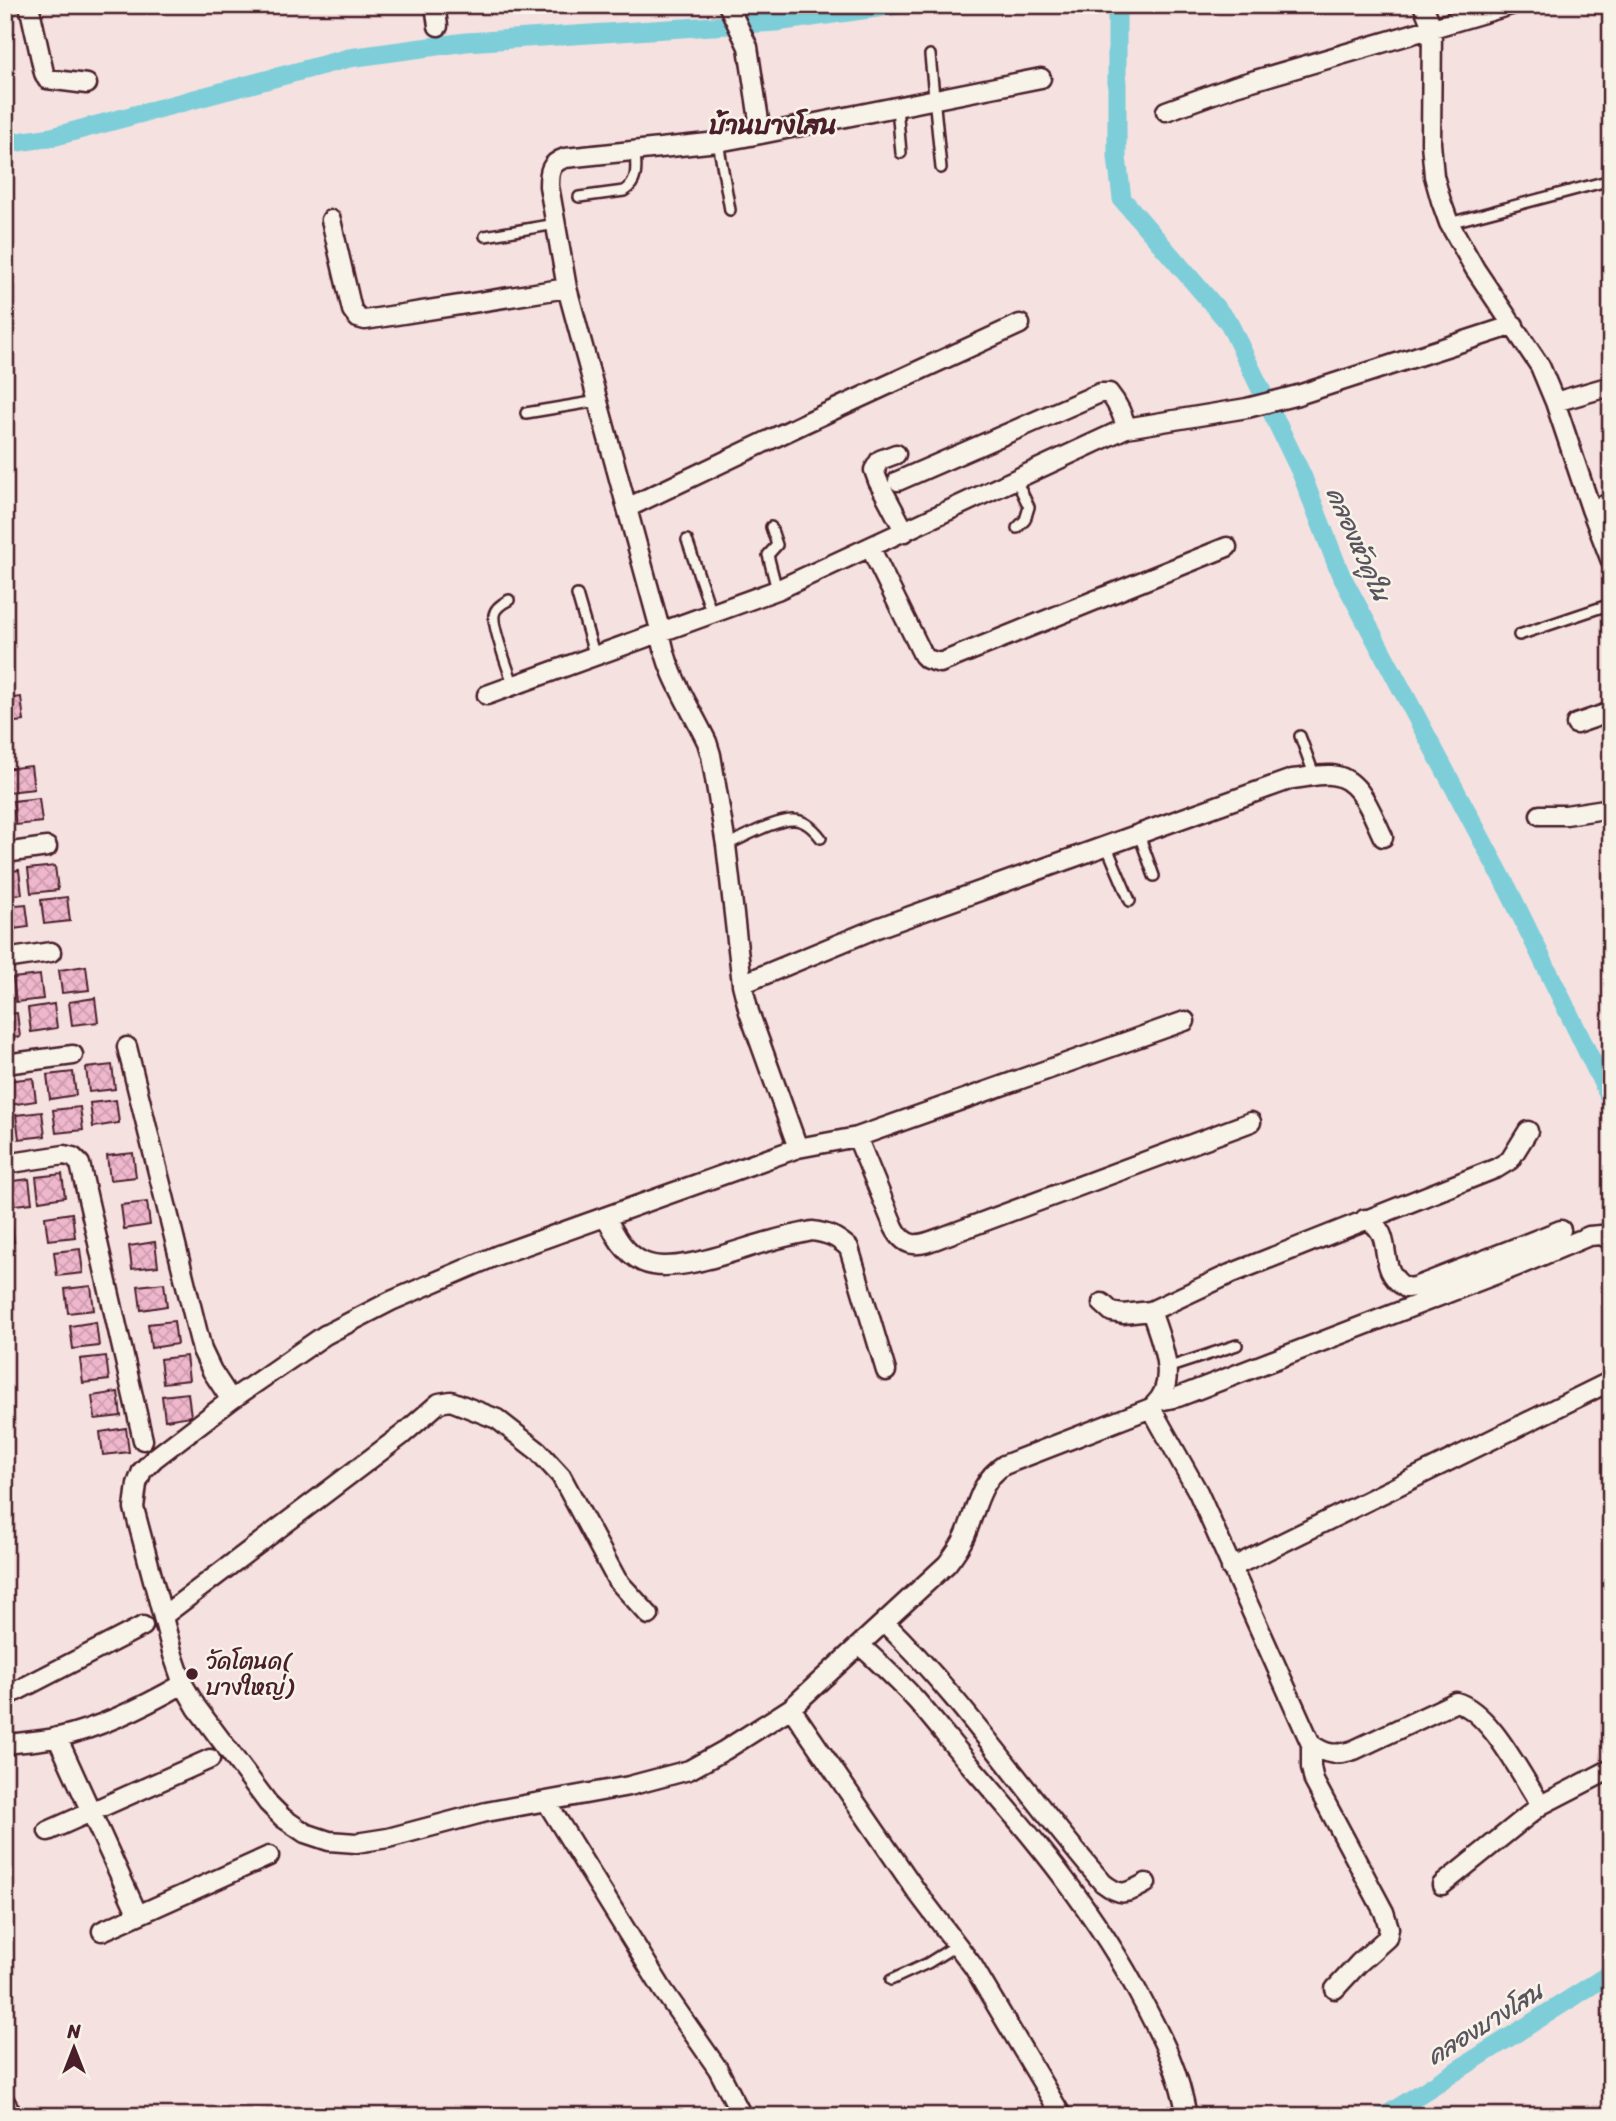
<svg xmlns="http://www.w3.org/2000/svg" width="1616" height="2121" font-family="Sriracha,'Playpen Sans Thai',sans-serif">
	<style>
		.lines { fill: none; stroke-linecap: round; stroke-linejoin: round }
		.canal { stroke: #7eced9; stroke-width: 19 }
		.building { fill: url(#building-cross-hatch); stroke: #4a1f2b; stroke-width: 2 }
		.service-casing { stroke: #4a1f2b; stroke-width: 14 }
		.minor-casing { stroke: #4a1f2b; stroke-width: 23 }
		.service { stroke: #f7f3e8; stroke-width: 9 }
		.minor { stroke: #f7f3e8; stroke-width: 18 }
		.poi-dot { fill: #4a1f2b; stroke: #f7f3e8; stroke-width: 2.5 }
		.labels { text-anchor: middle; stroke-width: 5; stroke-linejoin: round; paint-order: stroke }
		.poi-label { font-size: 23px; fill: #4a1f2b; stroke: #f7f3e8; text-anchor: start }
		.water-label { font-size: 24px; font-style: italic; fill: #5a545f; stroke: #f7f3e8 }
		.quarter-label { font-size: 26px; font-weight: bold; fill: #4a1f2b; stroke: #f7f3e8 }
	</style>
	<defs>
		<pattern id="building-cross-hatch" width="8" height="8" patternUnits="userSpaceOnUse" patternTransform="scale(1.75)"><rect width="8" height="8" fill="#efb7cc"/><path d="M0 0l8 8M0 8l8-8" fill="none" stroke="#ce9daf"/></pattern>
	</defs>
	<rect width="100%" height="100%" fill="#f5e1e0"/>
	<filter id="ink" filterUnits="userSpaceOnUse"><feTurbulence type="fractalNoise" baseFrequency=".0143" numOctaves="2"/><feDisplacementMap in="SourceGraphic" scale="14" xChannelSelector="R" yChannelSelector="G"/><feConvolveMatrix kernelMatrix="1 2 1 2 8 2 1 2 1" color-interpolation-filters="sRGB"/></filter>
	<g filter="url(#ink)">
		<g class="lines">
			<path class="canal" d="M1117,5v152l5,42 107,124 73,152 38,98 168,316 103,211
				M5,144l47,-7 297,-79 117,-16 310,-20 122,-17
				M1385,2116l226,-143"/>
		</g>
		<path class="building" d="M21,697l3,24 -19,2v-24z
			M31,766l3,23 -26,3 -3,-23z
			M39,798l3,24 -26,3 -3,-24z
			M55,866l3,24 -27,3 -3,-24z
			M19,870l3,24 -17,2v-24z
			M67,897l3,24 -26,3 -3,-24z
			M26,904l3,23 -24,3v-24z
			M86,966l3,24 -27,3 -3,-23z
			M40,975l3,24 -27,3 -3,-24z
			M95,998l3,24 -26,3 -3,-23z
			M54,1004l3,24 -26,4 -3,-24z
			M17,1013l3,24 -15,1v-24z
			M112,1065l3,24 -26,3 -3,-24z
			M73,1072l3,23 -26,4 -3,-24z
			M33,1078l3,23 -27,4 -3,-24z
			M116,1100l3,23 -26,4 -3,-24z
			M80,1107l3,23 -27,3 -3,-23z
			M42,1112l3,24 -26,3 -3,-24z
			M133,1153l3,24 -26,3 -3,-24z
			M62,1174l3,23 -26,4 -3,-24z
			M29,1179l3,24 -26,3 -1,-24z
			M147,1202l3,23 -26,4 -3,-24z
			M72,1213l3,24 -27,3 -3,-23z
			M11,1218l3,24 -9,1v-24z
			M155,1242l3,24 -26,3 -3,-23z
			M80,1249l3,24 -26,3 -3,-24z
			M164,1283l3,23 -26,4 -3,-24z
			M91,1286l3,24 -26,3 -3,-24z
			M174,1321l3,23 -26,4 -3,-24z
			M96,1322l3,24 -26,3 -3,-23z
			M106,1356l3,24 -26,3 -3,-24z
			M186,1356l3,24 -26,3 -3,-24z
			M118,1392l3,24 -26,3 -3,-23z
			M188,1393l3,23 -26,4 -3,-24z
			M126,1428l3,24 -26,3 -3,-23z"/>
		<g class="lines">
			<defs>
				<path id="service" d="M930,55l11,113
					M897,107l4,46
					M718,142l12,68
					M579,197l45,-6c15,-9 12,-25 11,-40
					M1449,223l162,-43
					M485,236l71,-12
					M526,413l72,-12
					M1016,480l13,27 -4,13 -8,8
					M771,527l6,18 -9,10 9,35
					M687,540l25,74
					M577,595l18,62
					M509,600c-6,3 -14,8 -15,15 -2,12 15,57 20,71
					M1519,635l92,-31
					M1300,736l15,41
					M1138,832l16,44
					M726,845c17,-7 50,-26 68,-25 11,0 20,9 27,18
					M1106,845l24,56
					M1167,1368l70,-23
					M891,1980l37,-17 29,-18"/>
				<path id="minor" d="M29,5l15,68 3,6 40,5
					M435,5l3,21
					M728,5l20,42 13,87
					M1423,5l9,22 -1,116 3,33 7,25 8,22 26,46 65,97 15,36 36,107 20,52
					M1166,111l69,-25 276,-81
					M331,220l21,90 6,8 7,2 202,-32
					M1555,402l56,-16
					M896,454l-16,6 -6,10 4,11 27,51
					M898,481l202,-88h9c9,11 14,21 17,35
					M627,508l178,-85 215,-99
					M1591,509l20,-6
					M870,547l53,108 4,4 13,4 287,-116
					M487,695l290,-105 349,-162 121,-20 51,-13 216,-70
					M1576,724l35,-12
					M1540,815h26l45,-7
					M5,853l42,-6
					M5,959l46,-7
					M742,984l135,-56 415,-149c12,-1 27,-5 39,-4 30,2 41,40 52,62
					M127,1047l75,303 10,21 19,29
					M5,1064l68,-9
					M857,1137l37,90c13,26 29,17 51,9l306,-114
					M798,1148l59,-11 328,-116
					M5,1164l59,-9 9,2 7,7 63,276
					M606,1217c9,18 18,36 37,45 31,14 95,-13 127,-21 13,-4 28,-7 42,-10 16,2 25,6 37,17l37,123
					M1365,1219c34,15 7,48 41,69l9,-1 146,-57
					M1102,1303l10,9 11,2 28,-3 79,-37 267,-106 13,-8 18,-29
					M1151,1311c9,27 29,71 3,94
					M1159,1401l19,-4 342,-132 69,-29 12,-1 10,5
					M1231,1568l380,-187
					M163,1616l239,-181 37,-32 12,-2 46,18 41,32 23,25 56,104 32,35
					M884,1622c81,79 144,175 219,261 18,14 23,11 43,0
					M860,1645c19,18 39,36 57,56 18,21 36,44 54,65 65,74 127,149 172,236 22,42 35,67 44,114
					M183,1684l14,24 71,95 15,15 22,15 24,8 27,2 32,-5 98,-26 143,-26 60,-16 36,-20 66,-42 156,-144c7,-9 13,-17 18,-28 11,-25 14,-55 39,-71l147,-57 47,84 113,252c15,11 25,12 43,6l102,-48c35,10 65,74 85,103l70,-36
					M5,1697l138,-71
					M791,1708l126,184 56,74 89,150
					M57,1737l81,178 131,-59
					M5,1744c18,-2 37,-3 54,-7 43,-10 86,-31 124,-53l-10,-29 -39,-147 3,-24 5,-13 13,-13 76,-58 94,-65 66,-34 107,-46 300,-107 -49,-136 -7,-28 -16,-139 -15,-90 -4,-13c-16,-34 -42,-71 -46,-109l-94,-345 -18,-102c0,-14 1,-23 16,-28l153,-16 43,-8 280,-56
					M1311,1744v23l3,14 70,131 5,16 -2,10 -28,25 -24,26
					M546,1801l117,189 55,79 24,47
					M48,1831l162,-72
					M1442,1885l99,-80
					M102,1931l36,-16
					M5,2102l8,14"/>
			</defs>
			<use href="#service" class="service-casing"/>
			<use href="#minor" class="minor-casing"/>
			<use href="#service" class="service"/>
			<use href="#minor" class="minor"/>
		</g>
	</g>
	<circle class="poi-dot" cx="192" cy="1674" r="7"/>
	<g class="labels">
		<g class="poi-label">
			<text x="206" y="1669">วัดโตนด(<tspan x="206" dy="26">บางใหญ่)</tspan></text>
		</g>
		<g class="water-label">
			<text transform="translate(1358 544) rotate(66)" y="8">คลองหัวคูใน</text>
			<text transform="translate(1485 2024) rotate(-32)" y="8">คลองบางโสน</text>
		</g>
		<g class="quarter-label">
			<text x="773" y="134">บ้านบางโสน</text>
		</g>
	</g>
	<rect width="1616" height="2121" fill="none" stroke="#f7f3e8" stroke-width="28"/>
	<rect x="14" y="14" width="1588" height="2093" fill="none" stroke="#4a1f2b" stroke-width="2.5" filter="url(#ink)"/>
	<g transform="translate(74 2048)" stroke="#f7f3e8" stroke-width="5" paint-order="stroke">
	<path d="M0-5L12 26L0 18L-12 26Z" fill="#4a1f2b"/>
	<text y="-10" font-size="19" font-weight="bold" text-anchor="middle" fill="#4a1f2b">N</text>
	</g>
</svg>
